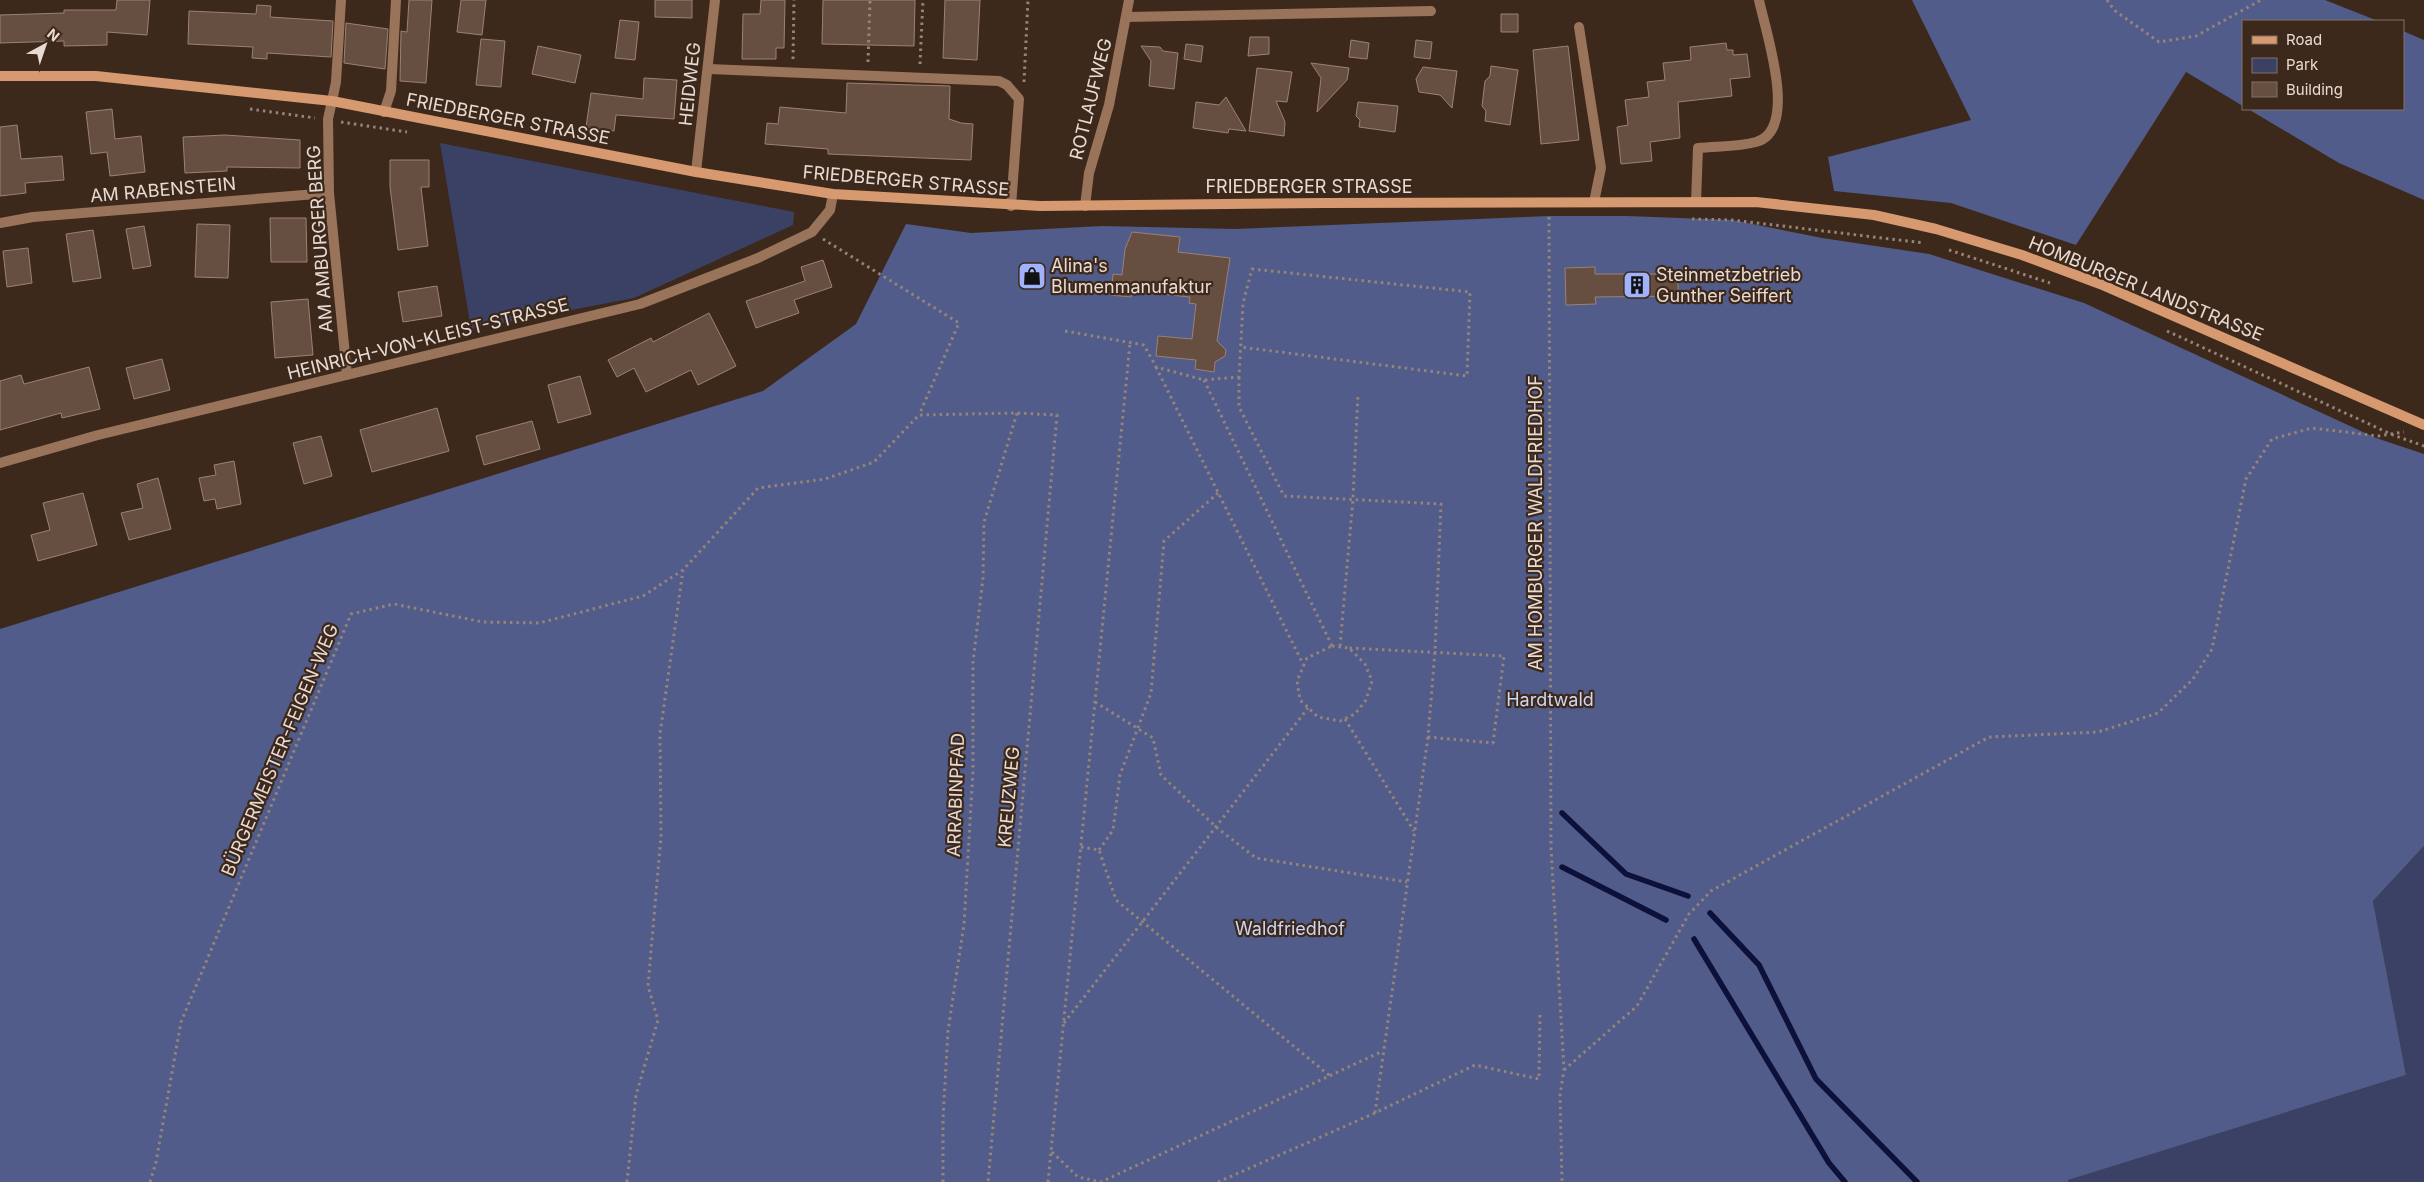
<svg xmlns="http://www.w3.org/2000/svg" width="2424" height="1182" font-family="Inter,sans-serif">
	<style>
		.green { fill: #3a4164 }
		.forest { fill: #515c8a }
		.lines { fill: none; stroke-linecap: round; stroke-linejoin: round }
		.stream { stroke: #0d1038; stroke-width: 5.5 }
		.building { fill: #664f41; stroke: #9b8273 }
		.path { stroke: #958479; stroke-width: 3; stroke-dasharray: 2.5 4; stroke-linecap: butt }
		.lane { stroke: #99735a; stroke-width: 10 }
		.street { stroke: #99735a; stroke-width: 10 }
		.secondary { stroke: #d69970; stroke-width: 10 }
		.labels { text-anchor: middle; stroke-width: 4.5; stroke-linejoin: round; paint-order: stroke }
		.street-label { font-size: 18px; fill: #e9dbd3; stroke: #3d291c }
		.poi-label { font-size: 18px; fill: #e9dbd3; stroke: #3d291c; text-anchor: start }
		.park-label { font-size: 18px; fill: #ced6f4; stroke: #3d291c }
	</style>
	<rect width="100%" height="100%" fill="#3d291c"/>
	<path class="green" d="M440,143l354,69 -1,13 -159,73 -163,31z
		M2424,846v336h-356l-1,-2 339,-105 -33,-174z"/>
	<path class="forest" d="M1912,0h413l53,21h-135v85l-57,-34 -110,173 -125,-42 -117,-12 -6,-34 143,-37z
		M2403,31l21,9v160l-85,-37 -91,-54h155z
		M1549,216h78l105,4 90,18 107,16 155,49 292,135 48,16v392l-51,55 33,174 -338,105v2h-2068v-553l763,-238 93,-67 50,-100 65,9 131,-7 133,3z"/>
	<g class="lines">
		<path class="stream" d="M1562,813l64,61 62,22
			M1562,867l104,53
			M1710,913l49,52 57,114 101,103
			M1694,939l135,224 16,19"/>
	</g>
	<path class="building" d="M117,0h33l-3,35 -40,-3v13l-43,1v-5l-64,2v-28l64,-2v-3h52z
		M409,0h23l-6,83 -26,-2 1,-50 6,1z
		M461,0h25l-4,35 -25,-3z
		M655,0h37v18l-37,-1z
		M761,0h24l-1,48h-8v11h-34l1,-45h17z
		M823,0h92l-1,46 -92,-2z
		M945,0h35l-3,60 -34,-2z
		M257,5l14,1 -1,11 63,4 -2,36 -64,-4v6l-15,-1 1,-11 -65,-3 1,-33 67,3z
		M1501,14h17v18h-17z
		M620,20l19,2 -4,38 -20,-2z
		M346,23l42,6 -3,40 -41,-6z
		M1250,37h19v17l-21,2z
		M481,39l24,2 -4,46 -25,-2z
		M1351,40l18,3 -2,16 -18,-2z
		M1416,40l16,2 -2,17 -16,-2z
		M1726,43l1,7h6v5l14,-1 3,23 -20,2 2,17 -54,6 2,36 -30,4 2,19 -31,3 -4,-37 11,-2 -3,-25 24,-3 -2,-15 18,-2 -2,-17 28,-3 -1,-13z
		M1186,44l17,2 -2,16 -17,-3z
		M538,46l43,9 -6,28 -43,-9z
		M1141,46l19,1 3,4 15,2 -4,36 -25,-3 2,-25z
		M1568,46l11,94 -38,4 -8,-94z
		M1311,63l38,5 -2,12 -30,32 4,-34z
		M1491,66l27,4 -8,55 -25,-4 1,-10 -4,-5 3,-25 5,-5z
		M1423,67l34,4 -5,37 -12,-13 -21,-3 -3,-13z
		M1257,68l35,4 -5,30 -11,-1 9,21 -1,14 -35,-5z
		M644,78l33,2 -3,39 -58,-4 -2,16 -28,-4 5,-34 52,6z
		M847,83l103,3 -1,33 12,4 12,1 -2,36 -143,-6v-5l-63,-5 2,-21 11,1 2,-17 66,6z
		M1226,97l20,34 -17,-2 -1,4 -35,-5 3,-26 23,3z
		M1358,102l40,4 -3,26 -36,-5 1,-7 -4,-4z
		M112,109l3,30 26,-3 4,36 -35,4 -3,-24 -16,2 -5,-42z
		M17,125l4,34 41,-3 2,24 -39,3 1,10 -26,3v-69z
		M225,135l75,5v28l-73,-1v4l-42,2 -2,-36z
		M390,160h39v27h-8l7,59 -30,4 -8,-63z
		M270,218h36l1,44h-36z
		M197,224l33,1 -2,53 -33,-1z
		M144,226l7,40 -18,3 -7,-40z
		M93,230l8,48 -28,4 -7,-48z
		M1132,232l48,5 -2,15 52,6 -13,83 9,9 -1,6 -10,6 -1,10 -19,-3 1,-9 -40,-4 2,-20 34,3 4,-35 -7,-1 1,-6 -59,-6v6l-20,-2 2,-21 9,1 3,-26z
		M28,248l4,35 -25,4 -4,-36z
		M823,260l9,27 -38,13 5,13 -43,15 -10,-27 59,-20 -4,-14z
		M1595,267v7h83v22l-83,1 1,7 -30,1 -1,-37z
		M437,286l5,30 -39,6 -5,-30z
		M308,299l5,56 -38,3 -4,-56z
		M709,313l27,53 -38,19 -7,-15 -45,22 -12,-24 -17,9 -9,-17 43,-22 2,4z
		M162,359l8,31 -36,9 -8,-31z
		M89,367l11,42 -38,9 -1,-5 -61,17v-49l21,-6 3,9z
		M580,376l11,38 -33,9 -10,-38z
		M437,408l12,43 -77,21 -12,-42z
		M532,421l8,28 -56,16 -8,-29z
		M321,436l11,40 -28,8 -11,-41z
		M234,461l7,43 -24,5 -2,-10 -11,2 -5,-23 17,-3 -2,-10z
		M158,478l13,51 -42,11 -8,-27 22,-5 -6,-24z
		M83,493l14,52 -59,16 -7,-26 19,-5 -7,-27z"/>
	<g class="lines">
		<path class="path" d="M2107,0l7,10 45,32 37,-6 65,-36
			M793,59l1,-59
			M868,62l2,-62
			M920,64l3,-64
			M1024,82l4,-82
			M250,109l65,9
			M341,122l66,10
			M1549,217l2,631 13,222 -4,25 2,87
			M1692,219l40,1 192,23
			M823,239l136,84 -40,92
			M1949,250l101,33
			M1065,331l79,14 12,22 48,13 35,-3 4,-74 9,-34 218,23 -3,84 -226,-29
			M2167,331l226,104 31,11
			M1156,367l148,299
			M1239,377v30l45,89 157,8 -6,147 -7,86 65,6 11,-87 -155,-8
			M1204,380l128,266
			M1332,646l17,2 16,16 7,17 -6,19 -11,14 -15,7 -22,-4 -18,-17 -3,-19 10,-23z
			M1340,646l13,-147 5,-105
			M1095,702l58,36 8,37 55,52 40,31 151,24
			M1345,719l69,112
			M1081,847l18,3 17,50 214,176
			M1099,850l14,-20 7,-55 31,-82 13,-152 54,-48
			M1064,1023l244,-315
			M1564,1070l73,-64 52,-92 22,-23 278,-154 109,-5 60,-19 35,-34 19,-30 34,-170 26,-40 40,-11 66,8 26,-4
			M1375,1113l53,-376
			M1052,1152l26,25 23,5 282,-131
			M150,1182l6,-20 25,-140 170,-408 43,-10 89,18 56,1 104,-27 40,-26 75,-82 67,-9 49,-17 45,-47 98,-2 40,2 -69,767
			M627,1182l9,-87 22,-75 -10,-34 13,-150 -1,-102 23,-164
			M943,1182v-64l5,-87 16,-107 9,-153v-109l10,-84 1,-56 33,-109
			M1048,1182l82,-839
			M1218,1182l157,-69 100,-48 64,14 1,-67"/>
		<path class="lane" d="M1579,27l22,141 -7,34
			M709,69l290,12 8,4 12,14 -8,107
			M332,101l4,-19 5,-82
			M384,112l7,-21 5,-91
			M1696,202l2,-54c19,-2 40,-1 58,-6 44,-12 9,-112 3,-142"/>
		<path class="street" d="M1127,17l304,-6
			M332,101l-4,18 1,74 18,182
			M696,172l19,-172
			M1085,206l4,-33 20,-68 20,-105
			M0,223l33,-6 296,-24
			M0,463l98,-28 542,-131 118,-46 54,-26 18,-22 3,-16"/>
		<path class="secondary" d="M0,76h96l236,25 364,71 137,22 207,12 284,-3 432,-1 118,13 62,14 86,26 78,29 324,141"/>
	</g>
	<defs>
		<symbol id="shop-square" viewBox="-11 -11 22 22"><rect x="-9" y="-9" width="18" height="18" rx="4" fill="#a1b2fd" stroke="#3d291c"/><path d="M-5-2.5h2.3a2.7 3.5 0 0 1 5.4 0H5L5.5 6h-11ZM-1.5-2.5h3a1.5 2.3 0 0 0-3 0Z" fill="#111"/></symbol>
		<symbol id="building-square" viewBox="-11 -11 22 22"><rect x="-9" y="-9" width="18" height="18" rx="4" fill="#a1b2fd" stroke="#3d291c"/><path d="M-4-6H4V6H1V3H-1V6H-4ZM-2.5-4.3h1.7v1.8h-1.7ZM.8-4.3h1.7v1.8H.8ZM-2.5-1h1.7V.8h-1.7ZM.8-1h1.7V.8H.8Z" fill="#111"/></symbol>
	</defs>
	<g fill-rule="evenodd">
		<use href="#shop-square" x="1016" y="260" width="32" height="32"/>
		<use href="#building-square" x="1621" y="269" width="32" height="32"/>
	</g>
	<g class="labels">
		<g class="street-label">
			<text transform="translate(690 84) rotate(-84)" y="6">HEIDWEG</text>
			<text transform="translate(1091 99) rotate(-76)" y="6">ROTLAUFWEG</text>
			<text transform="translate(508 119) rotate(11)" y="6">FRIEDBERGER STRASSE</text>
			<text transform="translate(906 181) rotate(5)" y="6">FRIEDBERGER STRASSE</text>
			<text x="1309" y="193">FRIEDBERGER STRASSE</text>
			<text transform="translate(163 190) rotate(-5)" y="6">AM RABENSTEIN</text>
			<text transform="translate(320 239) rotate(-94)" y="6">AM AMBURGER BERG</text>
			<text transform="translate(2146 289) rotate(22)" y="6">HOMBURGER LANDSTRASSE</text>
			<text transform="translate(428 339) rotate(-14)" y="6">HEINRICH-VON-KLEIST-STRASSE</text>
			<text transform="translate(1536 523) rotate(-90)" y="6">AM HOMBURGER WALDFRIEDHOF</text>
			<text transform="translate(280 750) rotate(-67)" y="6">BÜRGERMEISTER-FEIGEN-WEG</text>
			<text transform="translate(956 795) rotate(-88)" y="6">ARRABINPFAD</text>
			<text transform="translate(1009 797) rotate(-85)" y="6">KREUZWEG</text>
		</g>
		<g class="poi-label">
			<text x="1051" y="272">Alina's<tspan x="1051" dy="21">Blumenmanufaktur</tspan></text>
			<text x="1656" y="281">Steinmetzbetrieb<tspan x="1656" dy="21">Gunther Seiffert</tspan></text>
		</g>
		<g class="park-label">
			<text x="1550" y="706">Hardtwald</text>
			<text x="1290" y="935">Waldfriedhof</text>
		</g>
	</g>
	<rect x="2242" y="20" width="162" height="90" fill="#3d291c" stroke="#827065"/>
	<rect x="2252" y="36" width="25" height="8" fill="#d69970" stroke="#827065"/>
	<text x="2286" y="45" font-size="15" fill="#e9dbd3">Road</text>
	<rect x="2252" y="58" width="25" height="15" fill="#3a4164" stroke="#827065"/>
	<text x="2286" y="70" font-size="15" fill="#e9dbd3">Park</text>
	<rect x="2252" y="82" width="25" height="15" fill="#664f41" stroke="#827065"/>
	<text x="2286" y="95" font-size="15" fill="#e9dbd3">Building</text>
	<g transform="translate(45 45) rotate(40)" stroke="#3d291c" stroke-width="4" paint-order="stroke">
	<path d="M0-4L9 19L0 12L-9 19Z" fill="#e9dbd3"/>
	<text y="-8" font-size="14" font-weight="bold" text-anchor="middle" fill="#e9dbd3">N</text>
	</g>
</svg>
